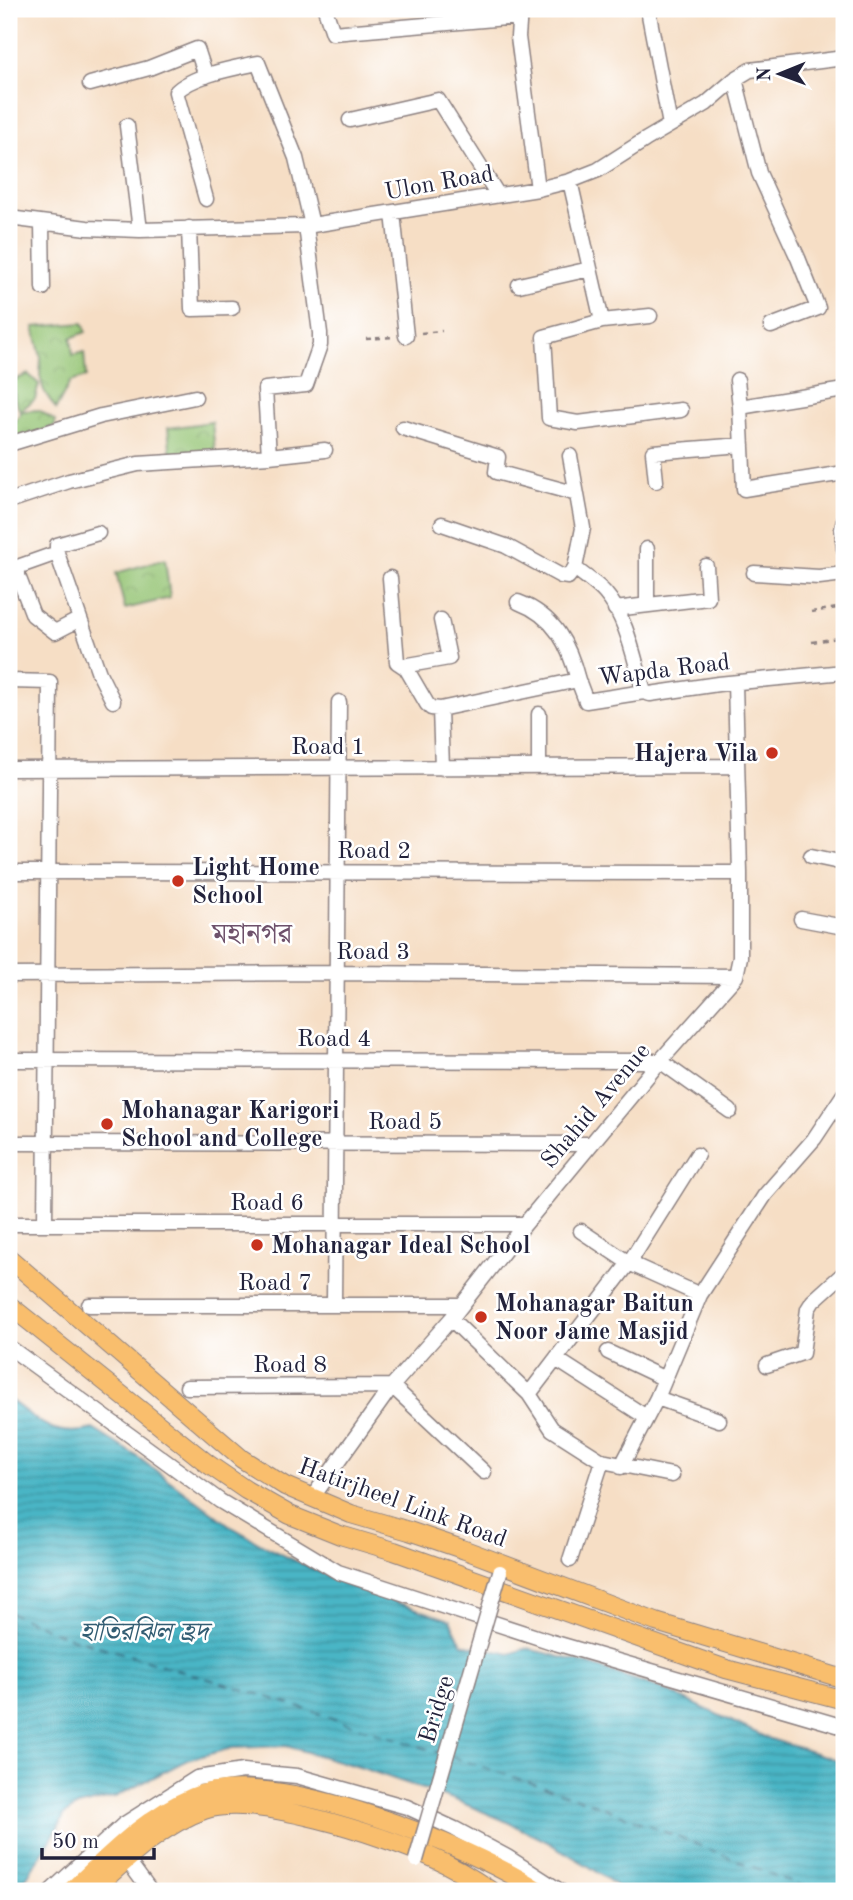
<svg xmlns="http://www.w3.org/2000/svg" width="853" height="1900" font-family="'Old Standard TT','Noto Serif Bengali',serif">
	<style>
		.park { fill: url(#park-crowns); stroke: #5c7358; stroke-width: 2 }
		.water { fill: url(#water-rules); stroke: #366c80; stroke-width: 2 }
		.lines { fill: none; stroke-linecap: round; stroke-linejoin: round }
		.ferry { stroke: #325d73; stroke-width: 2; stroke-dasharray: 9 7; stroke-linecap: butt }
		.minor-casing { stroke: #8c8080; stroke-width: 17 }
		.major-casing { stroke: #8c8080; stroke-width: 20 }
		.path { stroke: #8c8080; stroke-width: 2.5; stroke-dasharray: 5 5; stroke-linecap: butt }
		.minor { stroke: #fff; stroke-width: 14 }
		.major { stroke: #f9be6d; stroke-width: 18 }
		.minor-bridge-casing { stroke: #8c8080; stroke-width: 17; stroke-linecap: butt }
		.minor-bridge { stroke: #fff; stroke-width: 14 }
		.poi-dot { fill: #c8321e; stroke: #fff; stroke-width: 2.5 }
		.labels { text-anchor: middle; stroke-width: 5; stroke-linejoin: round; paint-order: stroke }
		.street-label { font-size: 24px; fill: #22223b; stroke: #fff }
		.poi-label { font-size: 24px; font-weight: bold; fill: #22223b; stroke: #fff; text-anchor: start }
		.water-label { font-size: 26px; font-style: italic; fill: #325d73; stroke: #fff }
		.quarter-label { font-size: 28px; fill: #6e516b; stroke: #fff }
	</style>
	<defs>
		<pattern id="park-crowns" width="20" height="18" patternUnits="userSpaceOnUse" patternTransform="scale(1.75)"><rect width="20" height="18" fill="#95c474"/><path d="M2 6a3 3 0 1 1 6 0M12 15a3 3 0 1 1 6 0" fill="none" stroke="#80a865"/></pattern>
		<pattern id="water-rules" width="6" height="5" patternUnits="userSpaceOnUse" patternTransform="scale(1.75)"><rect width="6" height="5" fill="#4ab6c6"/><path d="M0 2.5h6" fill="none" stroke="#3d94a2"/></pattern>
	</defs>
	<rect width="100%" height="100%" fill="#fff"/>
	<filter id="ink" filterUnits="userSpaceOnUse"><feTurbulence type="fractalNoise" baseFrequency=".0143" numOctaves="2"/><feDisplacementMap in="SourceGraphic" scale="14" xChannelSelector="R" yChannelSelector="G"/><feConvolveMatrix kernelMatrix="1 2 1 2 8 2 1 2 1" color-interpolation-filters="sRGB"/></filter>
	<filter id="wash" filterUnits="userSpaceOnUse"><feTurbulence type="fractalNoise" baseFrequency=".00686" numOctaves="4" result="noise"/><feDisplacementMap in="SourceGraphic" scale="28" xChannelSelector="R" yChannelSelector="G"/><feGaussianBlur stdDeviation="1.57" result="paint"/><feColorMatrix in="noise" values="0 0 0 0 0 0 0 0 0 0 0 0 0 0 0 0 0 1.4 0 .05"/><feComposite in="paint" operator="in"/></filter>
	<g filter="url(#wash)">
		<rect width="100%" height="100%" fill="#f6dec5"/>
		<path class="park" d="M83,323l3,9 -15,6 2,17 11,-3 2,25 -16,5 -14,27 -12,-18 -4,-15 1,-18 -7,-31z
			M28,374l11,10 -4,15 -15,12 -5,-11 -2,-19z
			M39,410l16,11v5l-46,16v-18l5,-1 8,-12z
			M212,422l3,30 -44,5 -3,-29z
			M165,559l5,39 -45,11 -9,-36z"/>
		<path class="water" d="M9,1399c29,22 45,40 84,30l42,26 97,72 42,24 83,38 93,31 12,24 48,10 17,-6 60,16 78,26 102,48 77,24v129h-220l-34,-24 -46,-27 -41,-20 -50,-21 -94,-32 -73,-21 -54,2 -45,12 -72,37 -37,9 -13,8 -14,26 -26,39 -11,12h-5z"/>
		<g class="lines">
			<path class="ferry" d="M9,1612l56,24 187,56 188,61
				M452,1757l135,44 227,90"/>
		</g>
	</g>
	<g filter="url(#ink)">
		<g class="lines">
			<defs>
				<path id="minor" d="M325,9l8,24 186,-16
					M520,10l-2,27 20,152
					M649,15l21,110
					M735,79l24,94 39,85 20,50 -47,18
					M90,84l59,-16 48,-19 9,27
					M350,120l88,-20 60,95
					M127,126l13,104
					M570,181l32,140 -58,16 5,81 29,5 103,-13
					M206,199l-30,-107c17,-17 58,-24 82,-29l38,95 16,67
					M393,213l13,123
					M9,218l78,10 53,2 166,-4 232,-37 32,-8 28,-11 47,-30 61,-36 29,-25 15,-9 94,-12
					M42,223l1,65
					M189,228l3,81 40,-1
					M519,285l71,-16
					M602,321l48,-5
					M737,380l3,27 4,82 100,-16
					M740,407l104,-17
					M403,428l95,29 -2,15 81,22
					M9,444l92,-28 94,-19
					M269,456l-4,-67 41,-4 14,-40v-12l-14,-107
					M656,481l-3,-29 89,-7
					M9,501l60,-20 69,-17 131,-8 56,-6
					M844,520l-2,9 2,20
					M442,524l64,22 55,30 7,1 7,-9 8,-40 -13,-72
					M57,553l23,66
					M15,568l18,47 22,17 25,-13 19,54 14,28
					M575,568c9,8 21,15 30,25 23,26 29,67 39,99
					M9,570l48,-17v-8l41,-12
					M754,573l65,4 25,-3
					M390,578l7,84 9,6 21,36 4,4 9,1
					M518,602c37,14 51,43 60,78
					M647,604v-55
					M615,609l93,-11 -2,-32
					M403,666l46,-8 -8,-38
					M9,681l41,1 -5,542
					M539,767v-53
					M442,768l-2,-59 138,-29 8,21 58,-9 6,2 68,-10 126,-12
					M9,769l727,-3
					M811,856l33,7
					M9,872l731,1
					M801,919l43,8
					M9,975l328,-2 399,3
					M9,1060l651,1 70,50
					M9,1143l582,1
					M9,1224h516
					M581,1231l48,32 71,32
					M334,1304l5,-602
					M89,1305h372
					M451,1319l78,75 23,35 50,32 70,14
					M9,1347l211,154 118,71 214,70 292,85
					M608,1352l57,27
					M556,1359l90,58
					M767,1365l35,-12 6,-44 5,-8 31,-28
					M187,1387l205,-1 92,86
					M529,1394l100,-131 68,-108
					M657,1398l62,22
					M621,1467l36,-69 43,-103 65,-100 49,-56 30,-45
					M312,1498l80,-112 59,-67 74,-95 135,-163 76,-85 4,-19v-84l-5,-190
					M570,1560l32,-99
					M128,1861l22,30
					M51,1891l72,-66 74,-47 46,-7 54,5 110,31 48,22 52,28 53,34"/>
				<path id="major" d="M9,1258l233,201 43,27 66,28 58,17 56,19 191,72 188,57
					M9,1305l199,159 38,26 44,25 50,20 54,16 332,118 118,31
					M71,1891c37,-34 74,-74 122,-94 79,-33 277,49 346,94
					M92,1891c33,-30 69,-66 112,-81 51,-17 177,25 227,47 21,9 41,21 60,34"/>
			</defs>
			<use href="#minor" class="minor-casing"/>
			<use href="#major" class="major-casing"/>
			<path class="path" d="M421,333l21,-2
				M366,339l27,-2
				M811,612l33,-5
				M812,642l32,-5"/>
			<use href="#minor" class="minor"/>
			<use href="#major" class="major"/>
			<defs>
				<path id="minor-bridge" d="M416,1860l84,-288"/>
			</defs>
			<use href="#minor-bridge" class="minor-bridge-casing"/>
			<use href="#minor-bridge" class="minor-bridge"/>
		</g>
	</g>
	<g class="poi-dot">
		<circle cx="772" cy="753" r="7"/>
		<circle cx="178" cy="881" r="7"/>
		<circle cx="107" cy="1124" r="7"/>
		<circle cx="257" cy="1245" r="7"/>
		<circle cx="481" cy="1317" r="7"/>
	</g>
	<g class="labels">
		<g class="street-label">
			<text transform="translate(439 182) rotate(-10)" y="8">Ulon Road</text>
			<text transform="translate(664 669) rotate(-7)" y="8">Wapda Road</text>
			<text x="328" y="754">Road 1</text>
			<text x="374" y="858">Road 2</text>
			<text x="373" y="959">Road 3</text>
			<text x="334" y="1046">Road 4</text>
			<text transform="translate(595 1105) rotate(-50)" y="8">Shahid Avenue</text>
			<text x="405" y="1129">Road 5</text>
			<text x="267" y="1210">Road 6</text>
			<text x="275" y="1290">Road 7</text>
			<text x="290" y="1372">Road 8</text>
			<text transform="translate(403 1502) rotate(20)" y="8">Hatirjheel Link Road</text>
			<text transform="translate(436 1709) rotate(-73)" y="8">Bridge</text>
		</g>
		<g class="poi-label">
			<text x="758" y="761" text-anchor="end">Hajera Vila</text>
			<text x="192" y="875">Light Home<tspan x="192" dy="28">School</tspan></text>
			<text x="121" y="1118">Mohanagar Karigori<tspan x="121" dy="28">School and College</tspan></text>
			<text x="271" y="1253">Mohanagar Ideal School</text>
			<text x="495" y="1311">Mohanagar Baitun<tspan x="495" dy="28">Noor Jame Masjid</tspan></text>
		</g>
		<g class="water-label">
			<text x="144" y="1640">হাতিরঝিল হ্রদ</text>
		</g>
		<g class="quarter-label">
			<text x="252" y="943">মহানগর</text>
		</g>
	</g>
	<rect width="853" height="1900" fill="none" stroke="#fff" stroke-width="35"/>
	<g transform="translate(780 74) rotate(269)" stroke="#ffffff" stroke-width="5" paint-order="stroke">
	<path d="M0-5L12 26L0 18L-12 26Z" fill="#22223b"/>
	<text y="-10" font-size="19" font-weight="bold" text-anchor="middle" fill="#22223b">N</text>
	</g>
	<path d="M42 1848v10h112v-10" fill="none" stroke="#22223b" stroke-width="3.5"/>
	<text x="52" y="1848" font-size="21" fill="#22223b" stroke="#ffffff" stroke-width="5" paint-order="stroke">50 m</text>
</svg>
